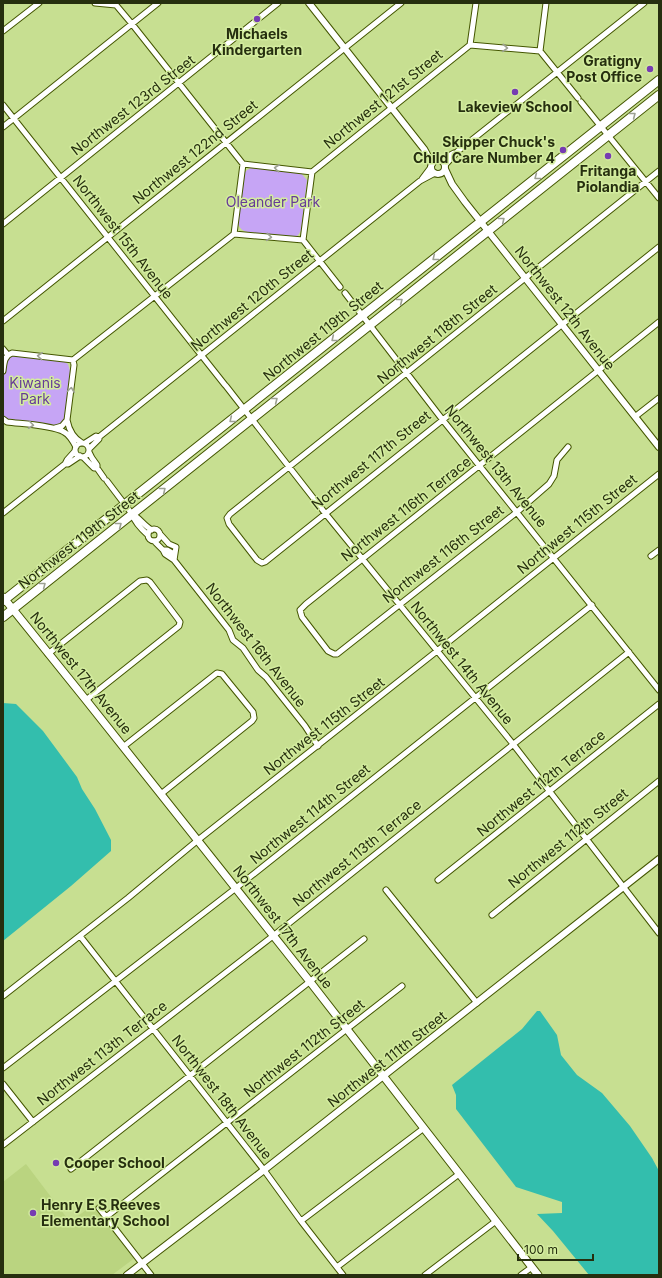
<svg xmlns="http://www.w3.org/2000/svg" width="662" height="1278" font-family="Inter,sans-serif">
	<style>
		.built { fill: #bad480 }
		.park { fill: #c6a5f5 }
		.water { fill: #33bead }
		.lines { fill: none; stroke-linecap: round; stroke-linejoin: round }
		.minor-casing { stroke: #445600; stroke-width: 7 }
		.tertiary-casing { stroke: #445600; stroke-width: 8 }
		.secondary-casing { stroke: #445600; stroke-width: 9 }
		.trunk-casing { stroke: #445600; stroke-width: 10 }
		.minor { stroke: #fff; stroke-width: 5 }
		.tertiary { stroke: #fff; stroke-width: 6 }
		.secondary { stroke: #fff; stroke-width: 7 }
		.trunk { stroke: #fff; stroke-width: 8 }
		.oneway { stroke: #9da193 }
		.poi-dot { fill: #763cb2; stroke: #d3ec9e; stroke-width: 1.5 }
		.labels { text-anchor: middle; stroke-width: 3; stroke-linejoin: round; paint-order: stroke }
		.poi-label { font-size: 14px; font-weight: bold; fill: #262f0f; stroke: #d3ec9e }
		.street-label { font-size: 14px; fill: #262f0f; stroke: #d3ec9e }
		.park-label { font-size: 14px; fill: #663a97; stroke: #d3ec9e }
	</style>
	<rect width="100%" height="100%" fill="#c7df91"/>
	<path class="built" d="M26,1164l44,58 24,-18 42,53 -24,18h-109v-93z"/>
	<path class="park" d="M251,168l49,4 7,8 -6,50 -2,4 -3,3 -48,-5c-5,-1 -7,-2 -10,-8l6,-51 3,-3z
		M12,356l51,5 5,3 2,7 -5,46c-2,6 -4,7 -10,8l-47,-5 -5,-3c0,-20 -2,-42 6,-60z"/>
	<path class="water" d="M3,703l13,1 27,27 34,46 5,12 13,20 16,31v11l-40,35 -68,55z
		M537,1011h3l17,24 4,20 16,20 25,18 28,33 22,32 7,13v104h-70l-36,-44 -16,-17 25,-1v-11l-46,-15 -60,-78v-14l-4,-10 70,-56z"/>
	<g class="lines">
		<defs>
			<path id="minor" d="M95,3l21,2 16,19 111,140 69,8
				M546,3l-6,48 38,47
				M3,31l36,-28
				M470,45l70,6
				M470,45l6,-42
				M581,102l78,96
				M3,105l222,280
				M3,127l155,-124
				M441,160l13,-7
				M445,165l13,-14 186,-148
				M659,171l-429,343 -3,4 2,6 28,36 5,3 3,-1 394,-315
				M312,172l158,-127
				M312,172l-9,68 37,47
				M422,179l9,-12
				M3,224l275,-221
				M234,234l9,-70
				M234,234l69,6
				M345,293l97,126 217,271
				M3,321l398,-318
				M3,349l5,6
				M73,360l161,-126
				M73,360l1,5 -7,55c2,10 6,18 15,23
				M3,371c1,-8 1,-15 9,-18l61,7
				M226,386l99,127 188,231 146,189
				M636,416l23,-18
				M3,419l4,3c15,2 44,3 57,10 6,3 9,9 12,15
				M55,428l7,-2 5,-6
				M75 450a7 7 0 1 1 14 0a7 7 0 1 1-14 0Z
				M85,443l11,-7 3,1 321,-256 15,-8
				M568,447l-11,13 -3,16 -5,8 -32,28 -180,142h-3l-6,-3 -26,-34 -2,-7 6,-6 353,-282
				M89,449l10,-10v-2
				M89,452l3,6 5,7v3l7,10
				M83,457l11,11h3
				M65,464h3l12,-8
				M107,481l25,33c3,9 9,15 16,21
				M3,513l62,-49 2,-4 8,-9
				M132,514c8,4 12,12 20,16
				M148 535a6 6 0 1 1 12 0a6 6 0 1 1-12 0Z
				M160,534l9,10 7,3 -2,13 55,70 4,10 10,8 15,22 8,7 39,49 13,20
				M154,541l9,9h4l7,4
				M163,550l2,4 9,6
				M651,556l8,-6
				M48,654l92,-73 7,-1 3,2 28,37 2,3 -1,4 -93,74
				M123,747l94,-74 5,1 31,38 1,6 -2,3 -91,73
				M438,880l221,-176
				M386,890l91,113
				M492,915l167,-134
				M80,936l184,234 37,51 42,54
				M3,996l125,-98 70,-58 239,-189 222,-177
				M3,1068l233,-180 356,-283
				M3,1084l30,38
				M3,1145l270,-209 356,-284
				M71,1169l293,-230
				M99,1208l52,67
				M106,1217l296,-231
				M301,1221l123,-93
				M337,1267l122,-93
				M425,1275l71,-54
				M521,1275l11,-8"/>
			<path id="tertiary" d="M309,3l115,146 8,15
				M431 167a7 7 0 1 1 14 0a7 7 0 1 1-14 0Z
				M445,169l7,15 13,18 194,245
				M127,1275l137,-105 395,-311"/>
			<path id="secondary" d="M3,597l83,103 225,283 227,292"/>
			<path id="trunk" d="M3,601l656,-521
				M3,617l656,-522"/>
		</defs>
		<use href="#minor" class="minor-casing"/>
		<use href="#tertiary" class="tertiary-casing"/>
		<use href="#secondary" class="secondary-casing"/>
		<use href="#trunk" class="trunk-casing"/>
		<use href="#minor" class="minor"/>
		<use href="#tertiary" class="tertiary"/>
		<use href="#secondary" class="secondary"/>
		<use href="#trunk" class="trunk"/>
	</g>
	<defs><path id="oneway-chevron" d="M-2-3.5L2.5 0L-2 3.5" fill="none" stroke-width="1.6" stroke-linecap="round" stroke-linejoin="round"/></defs>
	<g class="oneway">
		<use href="#oneway-chevron" transform="translate(505 48) rotate(4)"/>
		<use href="#oneway-chevron" transform="translate(633 115) rotate(-38)"/>
		<use href="#oneway-chevron" transform="translate(277 168) rotate(-173)"/>
		<use href="#oneway-chevron" transform="translate(537 177) rotate(142)"/>
		<use href="#oneway-chevron" transform="translate(502 220) rotate(-39)"/>
		<use href="#oneway-chevron" transform="translate(269 237) rotate(5)"/>
		<use href="#oneway-chevron" transform="translate(435 258) rotate(141)"/>
		<use href="#oneway-chevron" transform="translate(400 301) rotate(-38)"/>
		<use href="#oneway-chevron" transform="translate(334 339) rotate(141)"/>
		<use href="#oneway-chevron" transform="translate(40 356) rotate(-174)"/>
		<use href="#oneway-chevron" transform="translate(71 390) rotate(-83)"/>
		<use href="#oneway-chevron" transform="translate(275 400) rotate(-38)"/>
		<use href="#oneway-chevron" transform="translate(232 420) rotate(141)"/>
		<use href="#oneway-chevron" transform="translate(31 425) rotate(7)"/>
		<use href="#oneway-chevron" transform="translate(163 490) rotate(-39)"/>
		<use href="#oneway-chevron" transform="translate(119 525) rotate(-38)"/>
		<use href="#oneway-chevron" transform="translate(43 585) rotate(-38)"/>
	</g>
	<g class="poi-dot">
		<circle cx="257" cy="19" r="4"/>
		<circle cx="650" cy="69" r="4"/>
		<circle cx="515" cy="92" r="4"/>
		<circle cx="563" cy="150" r="4"/>
		<circle cx="608" cy="156" r="4"/>
		<circle cx="56" cy="1163" r="4"/>
		<circle cx="33" cy="1213" r="4"/>
	</g>
	<g class="labels">
		<g class="poi-label">
			<text x="257" y="39">Michaels<tspan x="257" dy="16">Kindergarten</tspan></text>
			<text x="642" y="66" text-anchor="end">Gratigny<tspan x="642" dy="16">Post Office</tspan></text>
			<text x="515" y="112">Lakeview School</text>
			<text x="555" y="147" text-anchor="end">Skipper Chuck's<tspan x="555" dy="16">Child Care Number 4</tspan></text>
			<text x="608" y="176">Fritanga<tspan x="608" dy="16">Piolandia</tspan></text>
			<text x="64" y="1168" text-anchor="start">Cooper School</text>
			<text x="41" y="1210" text-anchor="start">Henry E S Reeves<tspan x="41" dy="16">Elementary School</tspan></text>
		</g>
		<g class="street-label">
			<text transform="translate(383 99) rotate(-39)" y="5">Northwest 121st Street</text>
			<text transform="translate(133 105) rotate(-38)" y="5">Northwest 123rd Street</text>
			<text transform="translate(195 152) rotate(-39)" y="5">Northwest 122nd Street</text>
			<text transform="translate(123 237) rotate(52)" y="5">Northwest 15th Avenue</text>
			<text transform="translate(252 300) rotate(-39)" y="5">Northwest 120th Street</text>
			<text transform="translate(565 308) rotate(52)" y="5">Northwest 12th Avenue</text>
			<text transform="translate(323 331) rotate(-39)" y="5">Northwest 119th Street</text>
			<text transform="translate(437 334) rotate(-39)" y="5">Northwest 118th Street</text>
			<text transform="translate(371 460) rotate(-39)" y="5">Northwest 117th Street</text>
			<text transform="translate(496 466) rotate(51)" y="5">Northwest 13th Avenue</text>
			<text transform="translate(406 509) rotate(-38)" y="5">Northwest 116th Terrace</text>
			<text transform="translate(577 524) rotate(-39)" y="5">Northwest 115th Street</text>
			<text transform="translate(79 540) rotate(-38)" y="5">Northwest 119th Street</text>
			<text transform="translate(443 554) rotate(-38)" y="5">Northwest 116th Street</text>
			<text transform="translate(256 645) rotate(52)" y="5">Northwest 16th Avenue</text>
			<text transform="translate(462 663) rotate(51)" y="5">Northwest 14th Avenue</text>
			<text transform="translate(81 673) rotate(51)" y="5">Northwest 17th Avenue</text>
			<text transform="translate(324 726) rotate(-38)" y="5">Northwest 115th Street</text>
			<text transform="translate(541 783) rotate(-39)" y="5">Northwest 112th Terrace</text>
			<text transform="translate(310 814) rotate(-39)" y="5">Northwest 114th Street</text>
			<text transform="translate(568 838) rotate(-39)" y="5">Northwest 112th Street</text>
			<text transform="translate(357 853) rotate(-39)" y="5">Northwest 113th Terrace</text>
			<text transform="translate(283 927) rotate(52)" y="5">Northwest 17th Avenue</text>
			<text transform="translate(304 1048) rotate(-38)" y="5">Northwest 112th Street</text>
			<text transform="translate(102 1053) rotate(-38)" y="5">Northwest 113th Terrace</text>
			<text transform="translate(387 1059) rotate(-38)" y="5">Northwest 111th Street</text>
			<text transform="translate(222 1097) rotate(52)" y="5">Northwest 18th Avenue</text>
		</g>
		<g class="park-label">
			<text x="273" y="207">Oleander Park</text>
			<text x="35" y="388">Kiwanis<tspan x="35" dy="16">Park</tspan></text>
		</g>
	</g>
	<rect width="662" height="1278" fill="none" stroke="#262f0f" stroke-width="8"/>
	<path d="M518 1254v6h75v-6" fill="none" stroke="#262f0f" stroke-width="2"/>
	<text x="524" y="1254" font-size="12" fill="#262f0f" stroke="#d3ec9e" stroke-width="3" paint-order="stroke">100 m</text>
</svg>
